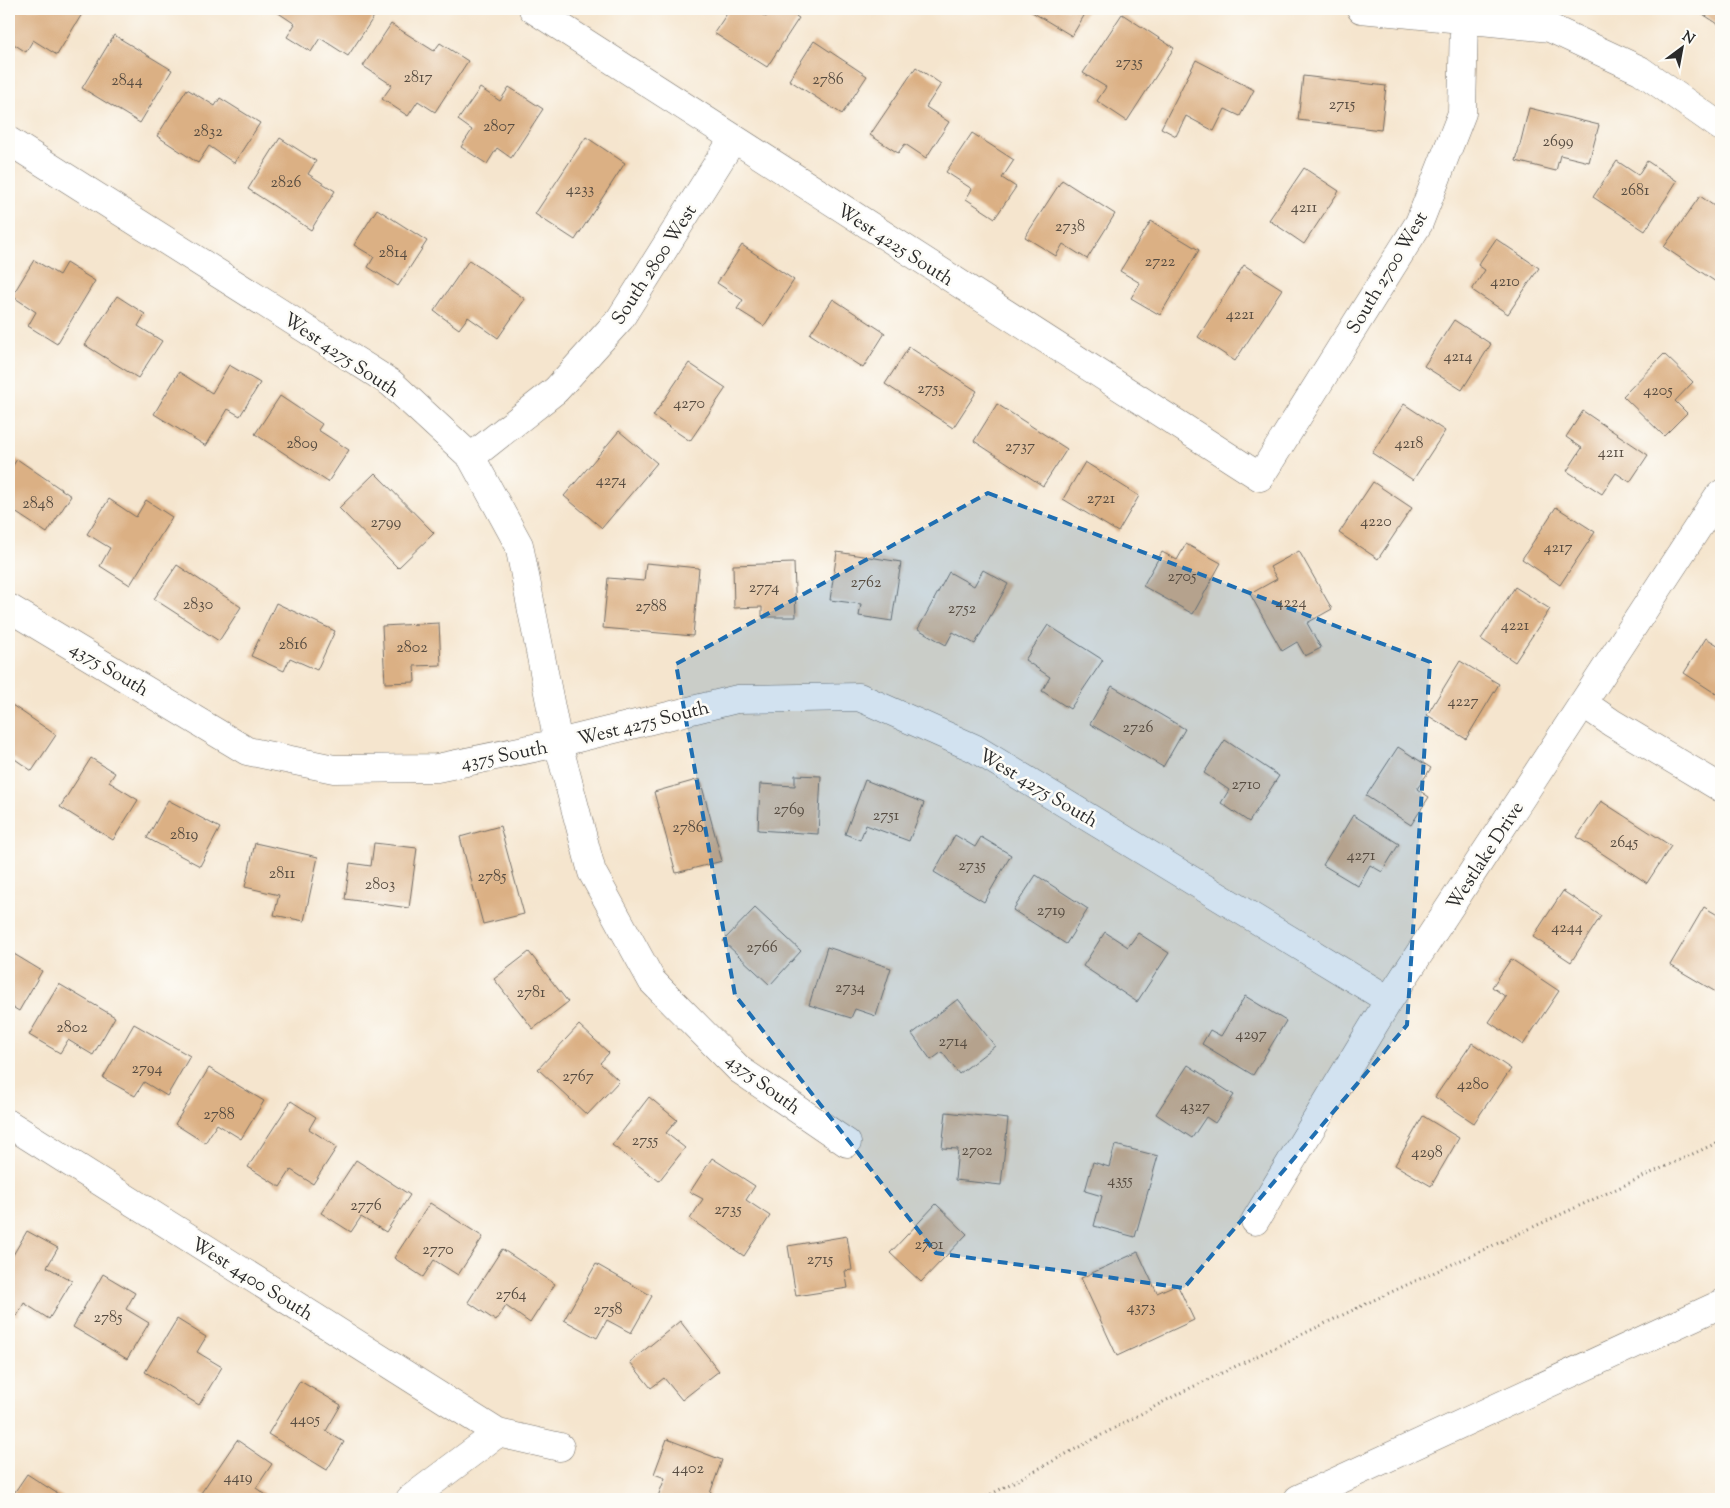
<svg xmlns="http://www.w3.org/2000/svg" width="1730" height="1508" font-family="'Sorts Mill Goudy',serif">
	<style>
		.building { fill: #dbb084 }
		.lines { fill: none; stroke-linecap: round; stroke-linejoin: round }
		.street-casing { stroke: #726c64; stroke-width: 29 }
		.path { stroke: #726c64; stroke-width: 3; stroke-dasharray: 1 4; stroke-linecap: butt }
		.street { stroke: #fff; stroke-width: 28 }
		.marked { fill: #1f6fb2; fill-opacity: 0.2; stroke: #1f6fb2; stroke-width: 4; stroke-dasharray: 10 6; stroke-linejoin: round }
		.labels { text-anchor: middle; stroke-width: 5; stroke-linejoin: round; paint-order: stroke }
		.number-label { font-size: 16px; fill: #574c41 }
		.street-label { font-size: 19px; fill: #2b2b2b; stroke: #fdfcf7 }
	</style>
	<rect width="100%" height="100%" fill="#fdfcf7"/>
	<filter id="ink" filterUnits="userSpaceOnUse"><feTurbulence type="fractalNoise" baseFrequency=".02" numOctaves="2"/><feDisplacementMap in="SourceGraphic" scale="10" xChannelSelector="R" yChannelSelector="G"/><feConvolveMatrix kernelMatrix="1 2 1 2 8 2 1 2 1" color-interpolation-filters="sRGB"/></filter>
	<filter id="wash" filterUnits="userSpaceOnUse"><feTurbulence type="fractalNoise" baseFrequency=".0096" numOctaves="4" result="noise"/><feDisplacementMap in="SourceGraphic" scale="20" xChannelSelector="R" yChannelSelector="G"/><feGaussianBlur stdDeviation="1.12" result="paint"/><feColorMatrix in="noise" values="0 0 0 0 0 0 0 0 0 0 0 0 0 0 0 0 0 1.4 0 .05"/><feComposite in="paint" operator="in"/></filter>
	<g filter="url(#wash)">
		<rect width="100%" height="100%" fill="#f5e5ce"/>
		<g id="blocks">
			<path class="building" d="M11,9h74l-28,46 -24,-15 -7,12 -17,-11v-28z
				M275,9h104l-31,47 -28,-18 -9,14 -24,-15 8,-13 -21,-14z
				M730,9h24l12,8 5,-8h13l15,9 -32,49 -53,-34z
				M1027,9h61l-16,27z
				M1695,9h26v10l-3,5z
				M1122,14l52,34 -47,73 -30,-20 9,-14 -23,-14z
				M391,24l43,27 6,-8 28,18 -33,51 -17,-11 -10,15 -26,-17 10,-14 -29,-19z
				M114,35l58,35 -32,53 -58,-35z
				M814,41l53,35 -25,38 -53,-34z
				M1196,60l58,30 -14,26 -15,-7 -11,22 -28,-15 -10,20 -15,-8z
				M916,67l25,17 -15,23 23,15 -23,36 -21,-14 -7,9 -28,-18z
				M1303,76l83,10 -5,44 -83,-10z
				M509,87l34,22 -32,49 -14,-10 -10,16 -26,-17 11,-17 -14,-10 22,-32 20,13z
				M187,89l28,17 5,-8 40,25 -26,40 -25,-17 -11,17 -41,-27z
				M1529,108l70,17 -10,37 -29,-7 -4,16 -40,-10z
				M972,133l42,27 -12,18 14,9 -21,31 -29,-19 6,-10 -26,-17z
				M586,137l39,26 -50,77 -40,-26z
				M280,138l36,23 -8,13 27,17 -24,39 -63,-41z
				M1617,161l21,14 9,-14 30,20 -32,50 -52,-34z
				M1304,168l35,23 -35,53 -35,-24z
				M1062,180l53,34 -28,45 -24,-15 -7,12 -31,-19z
				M1700,196l21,15 -1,21 1,1v41l-5,8 -52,-35z
				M377,209l50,32 -29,45 -30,-19 6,-10 -20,-12z
				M1151,221l48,29 -39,65 -29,-17 9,-15 -20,-12z
				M1496,239l43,29 -31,46 -36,-24 13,-20 -7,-5z
				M742,245l52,35 -30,46 -27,-17 6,-9 -26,-17z
				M34,260l25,15 7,-12 29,18 -38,63 -29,-18 8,-14 -24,-16z
				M469,260l56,39 -27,39 -30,-21 -9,12 -25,-18z
				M1244,265l38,24 -47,72 -37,-24z
				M117,296l28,18 -7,12 24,15 -24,37 -53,-33z
				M833,299l52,34 -22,35 -53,-34z
				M1454,320l37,24 -29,46 -38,-24z
				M909,347l68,44 -24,37 -68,-44z
				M1664,354l29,28 -18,19 12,12 -23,23 -41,-40z
				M689,363l37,25 -36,53 -37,-25z
				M229,365l31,18 -20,33 -12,-7 -22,37 -52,-32 25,-42 33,21z
				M280,396l42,28 -4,6 31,20 -21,32 -73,-48z
				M997,404l70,45 -24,37 -69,-45z
				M1404,404l41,27 -32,49 -41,-27z
				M1583,411l65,44 -18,27 -14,-9 -14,21 -35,-23 15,-23 -16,-11z
				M619,431l38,32 -55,65 -38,-32z
				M17,459l54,37 -24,37 -38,-25v-36z
				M1085,462l54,34 -21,36 -55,-33z
				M375,473l59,60 -36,35 -59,-60z
				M1373,482l39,26 -34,51 -39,-26z
				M109,499l27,18 10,-17 26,17 -42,68 -30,-19 10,-18 -23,-14z
				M1556,507l39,25 -35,53 -38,-26z
				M1186,544l35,19 -28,51 -50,-28 19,-34 15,8z
				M1299,551l33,58 -25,14 14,25 -16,8 -8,-14 -15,9 -32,-57 27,-15 -7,-12z
				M837,552l64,10 -9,59 -33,-5 2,-12 -31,-4z
				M646,563l53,5 -6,68 -90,-8 5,-50 36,3z
				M794,563l2,54h-34v-10l-28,1 -1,-43z
				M177,565l64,42 -22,34 -65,-42z
				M983,570l25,14 -33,60 -22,-12 -7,13 -28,-16 31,-57 25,14z
				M1515,587l35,22 -35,53 -34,-23z
				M276,603l59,28 -18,39 -27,-12 -6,13 -33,-15z
				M439,623l2,42 -27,1 1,16 -30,1 -3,-57z
				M1048,625l55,35 -33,49 -28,-18 8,-14 -25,-17z
				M1706,638l15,9v50l-37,-24z
				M1460,661l39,23 -33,55 -39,-24z
				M1112,686l73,43 -22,38 -73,-43z
				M9,703l47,32 -24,36 -23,-16z
				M1225,740l54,36 -30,46 -28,-19 8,-13 -25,-17z
				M1398,747l33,21 -14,21 12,8 -18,28 -45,-29z
				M91,758l24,15 -6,9 29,18 -25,40 -53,-33z
				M795,775l26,1 -3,58 -60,-4 2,-46 35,2z
				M700,779l22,82 -46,12 -22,-81z
				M865,780l59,23 -15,38 -43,-16 -6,15 -15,-6z
				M168,800l52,28 -20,38 -53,-28z
				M1601,801l70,45 -24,37 -70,-46z
				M1353,815l46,29 -17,28 -12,-7 -12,21 -35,-21z
				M500,826l24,88 -41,10 -23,-87z
				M955,835l20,12 6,-10 30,18 -27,47 -50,-30z
				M255,843l63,14 -14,64 -30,-6 5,-20 -34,-8z
				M374,843l43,5 -8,60 -64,-9 5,-36 21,3z
				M1036,875l52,34 -22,35 -53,-34z
				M1563,891l38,25 -30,46 -38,-25z
				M1704,907l17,10v78l-51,-30z
				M755,908l46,43 -31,34 -47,-44z
				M1105,932l23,15 10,-14 31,20 -32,49 -54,-36z
				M827,947l64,21 -15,48 -21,-7 -4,9 -42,-13z
				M9,951l33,20 -23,40 -10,-6z
				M529,952l39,50 -35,27 -39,-50z
				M1511,959l48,32 -36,54 -34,-23 17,-25 -14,-10z
				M59,984l56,33 -22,38 -25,-15 -8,13 -31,-18z
				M1245,996l41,25 -33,54 -51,-31 8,-14 11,6z
				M958,999l37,47 -36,28 -17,-22 -11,8 -19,-26z
				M134,1024l56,32 -23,40 -23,-14 -9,14 -32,-18z
				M579,1025l30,28 -9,10 19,18 -32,34 -49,-46z
				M1472,1043l39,26 -37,54 -39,-26z
				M1188,1065l46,30 -19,28 -9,-6 -14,21 -36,-24z
				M209,1068l55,33 -23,38 -24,-15 -12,19 -30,-19z
				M649,1097l28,23 -11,13 19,15 -26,33 -47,-36z
				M291,1101l25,16 -7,12 28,18 -24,37 -22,-14 -11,17 -32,-20z
				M946,1112l62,7 -7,66 -46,-5 3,-31 -16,-1z
				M1423,1116l36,22 -28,48 -36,-21z
				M1115,1145l43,11 -23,81 -41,-11 8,-30 -17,-5 8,-29 16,5z
				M712,1158l43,28 -9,14 24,16 -26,40 -54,-37 13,-20 -13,-7z
				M356,1160l54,35 -24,37 -25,-15 -10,15 -30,-19z
				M430,1203l53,34 -25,38 -24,-15 -11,17 -29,-19z
				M936,1204l31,30 -46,48 -31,-29z
				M27,1231l31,17 -11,19 25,14 -23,38 -25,-16 -7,13 -8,-5v-49z
				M847,1236l5,34 -7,1 3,17 -52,8 -8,-50z
				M502,1249l53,35 -25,39 -24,-17 -10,15 -28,-19z
				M1138,1252l19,41 20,-9 17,36 -77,36 -36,-78z
				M596,1264l56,32 -21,37 -24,-13 -10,18 -33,-18z
				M103,1274l32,19 -9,16 23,14 -22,36 -54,-32z
				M177,1319l29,18 -9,15 25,15 -23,38 -54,-33z
				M680,1321l39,50 -37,29 -18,-22 -13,10 -21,-26z
				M300,1381l41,24 -15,26 18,11 -17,28 -59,-36z
				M667,1439l55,21 -14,39h-51l8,-21 -11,-4z
				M237,1440l35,24 -16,24 16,11h-61l-10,-6z
				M27,1474l39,25h-56z"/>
		</g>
	</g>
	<g filter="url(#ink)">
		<use href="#blocks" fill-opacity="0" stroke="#726c64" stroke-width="1"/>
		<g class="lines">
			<defs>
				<path id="street" d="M533,9l727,468 159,-254 43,-110 2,-94
					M1361,9l189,19 90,42 81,57
					M9,141l382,242 80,74 48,88 39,198 179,-44 122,-2 115,51 415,252
					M471,457l85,-67 64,-71 113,-180
					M9,608l238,143 87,18 103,-1 121,-25 34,129 60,109 88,89 107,73
					M1583,703l29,20 109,65
					M9,1124l489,309 62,14
					M1255,1221l134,-221 328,-502 4,-4
					M410,1499l88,-66
					M1298,1499l423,-195"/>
			</defs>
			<use href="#street" class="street-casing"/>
			<path class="path" d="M982,1499l198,-106 196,-94 345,-158"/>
			<use href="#street" class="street"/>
		</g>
	</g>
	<path class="marked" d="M988,493l442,169 -23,363 -223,263 -248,-35 -201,-258 -59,-331z"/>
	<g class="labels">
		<g class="number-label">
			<text x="1129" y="67">2735</text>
			<text x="418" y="82">2817</text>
			<text x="828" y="84">2786</text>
			<text x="127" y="85">2844</text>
			<text x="1342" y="109">2715</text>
			<text x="499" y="131">2807</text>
			<text x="208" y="136">2832</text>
			<text x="1558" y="146">2699</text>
			<text x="286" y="187">2826</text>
			<text x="580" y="194">4233</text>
			<text x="1635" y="195">2681</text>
			<text x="1304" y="212">4211</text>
			<text x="1070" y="231">2738</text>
			<text x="393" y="257">2814</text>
			<text x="1160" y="266">2722</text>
			<text x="1505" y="286">4210</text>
			<text x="1240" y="319">4221</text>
			<text x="1458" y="361">4214</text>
			<text x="931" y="393">2753</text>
			<text x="1658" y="395">4205</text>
			<text x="689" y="408">4270</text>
			<text x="302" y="448">2809</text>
			<text x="1409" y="448">4218</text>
			<text x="1020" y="451">2737</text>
			<text x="1611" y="457">4211</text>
			<text x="611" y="485">4274</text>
			<text x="1101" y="503">2721</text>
			<text x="38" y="508">2848</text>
			<text x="1376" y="526">4220</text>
			<text x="386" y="527">2799</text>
			<text x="1558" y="552">4217</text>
			<text x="1182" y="581">2705</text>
			<text x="866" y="587">2762</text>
			<text x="764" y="592">2774</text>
			<text x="1291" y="607">4224</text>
			<text x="198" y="609">2830</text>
			<text x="651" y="611">2788</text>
			<text x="962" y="613">2752</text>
			<text x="1515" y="630">4221</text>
			<text x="293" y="649">2816</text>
			<text x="412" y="652">2802</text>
			<text x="1463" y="706">4227</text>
			<text x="1138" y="732">2726</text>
			<text x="1246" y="789">2710</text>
			<text x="789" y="814">2769</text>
			<text x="886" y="820">2751</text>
			<text x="688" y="832">2786</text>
			<text x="184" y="839">2819</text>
			<text x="1624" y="847">2645</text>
			<text x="1361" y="860">4271</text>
			<text x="972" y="870">2735</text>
			<text x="282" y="878">2811</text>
			<text x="492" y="881">2785</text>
			<text x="380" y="889">2803</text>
			<text x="1051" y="915">2719</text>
			<text x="1567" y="932">4244</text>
			<text x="762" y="952">2766</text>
			<text x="850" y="992">2734</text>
			<text x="531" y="997">2781</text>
			<text x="72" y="1032">2802</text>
			<text x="1251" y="1039">4297</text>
			<text x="953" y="1046">2714</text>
			<text x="147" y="1073">2794</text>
			<text x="578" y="1081">2767</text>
			<text x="1473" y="1089">4280</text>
			<text x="1195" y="1111">4327</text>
			<text x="219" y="1119">2788</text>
			<text x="645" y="1145">2755</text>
			<text x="977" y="1155">2702</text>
			<text x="1427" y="1157">4298</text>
			<text x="1120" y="1185">4355</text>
			<text x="366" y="1210">2776</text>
			<text x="728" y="1214">2735</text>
			<text x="929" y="1249">2701</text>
			<text x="438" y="1254">2770</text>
			<text x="820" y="1264">2715</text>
			<text x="511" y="1299">2764</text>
			<text x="1141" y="1312">4373</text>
			<text x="608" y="1314">2758</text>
			<text x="108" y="1322">2785</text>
			<text x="305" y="1424">4405</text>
			<text x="688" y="1473">4402</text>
			<text x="238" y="1482">4419</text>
		</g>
		<g class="street-label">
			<text transform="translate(896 244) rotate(33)" y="7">West 4225 South</text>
			<text transform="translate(653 264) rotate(-57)" y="7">South 2800 West</text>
			<text transform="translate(1386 272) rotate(-59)" y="7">South 2700 West</text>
			<text transform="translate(342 354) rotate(34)" y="7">West 4275 South</text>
			<text transform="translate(110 668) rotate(31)" y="7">4375 South</text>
			<text transform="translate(643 722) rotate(-14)" y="7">West 4275 South</text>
			<text transform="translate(504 754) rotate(-11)" y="7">4375 South</text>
			<text transform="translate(1039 787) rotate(31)" y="7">West 4275 South</text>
			<text transform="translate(1484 855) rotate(-57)" y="7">Westlake Drive</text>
			<text transform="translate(764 1083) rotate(37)" y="7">4375 South</text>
			<text transform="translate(253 1278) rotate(32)" y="7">West 4400 South</text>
		</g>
	</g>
	<rect width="1730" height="1508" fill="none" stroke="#fdfcf7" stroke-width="30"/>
	<g transform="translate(1682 48) rotate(32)" stroke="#fdfcf7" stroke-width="4" paint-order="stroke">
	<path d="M0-4L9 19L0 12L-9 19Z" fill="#2b2b2b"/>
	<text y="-8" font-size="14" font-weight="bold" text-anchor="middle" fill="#2b2b2b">N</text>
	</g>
</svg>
